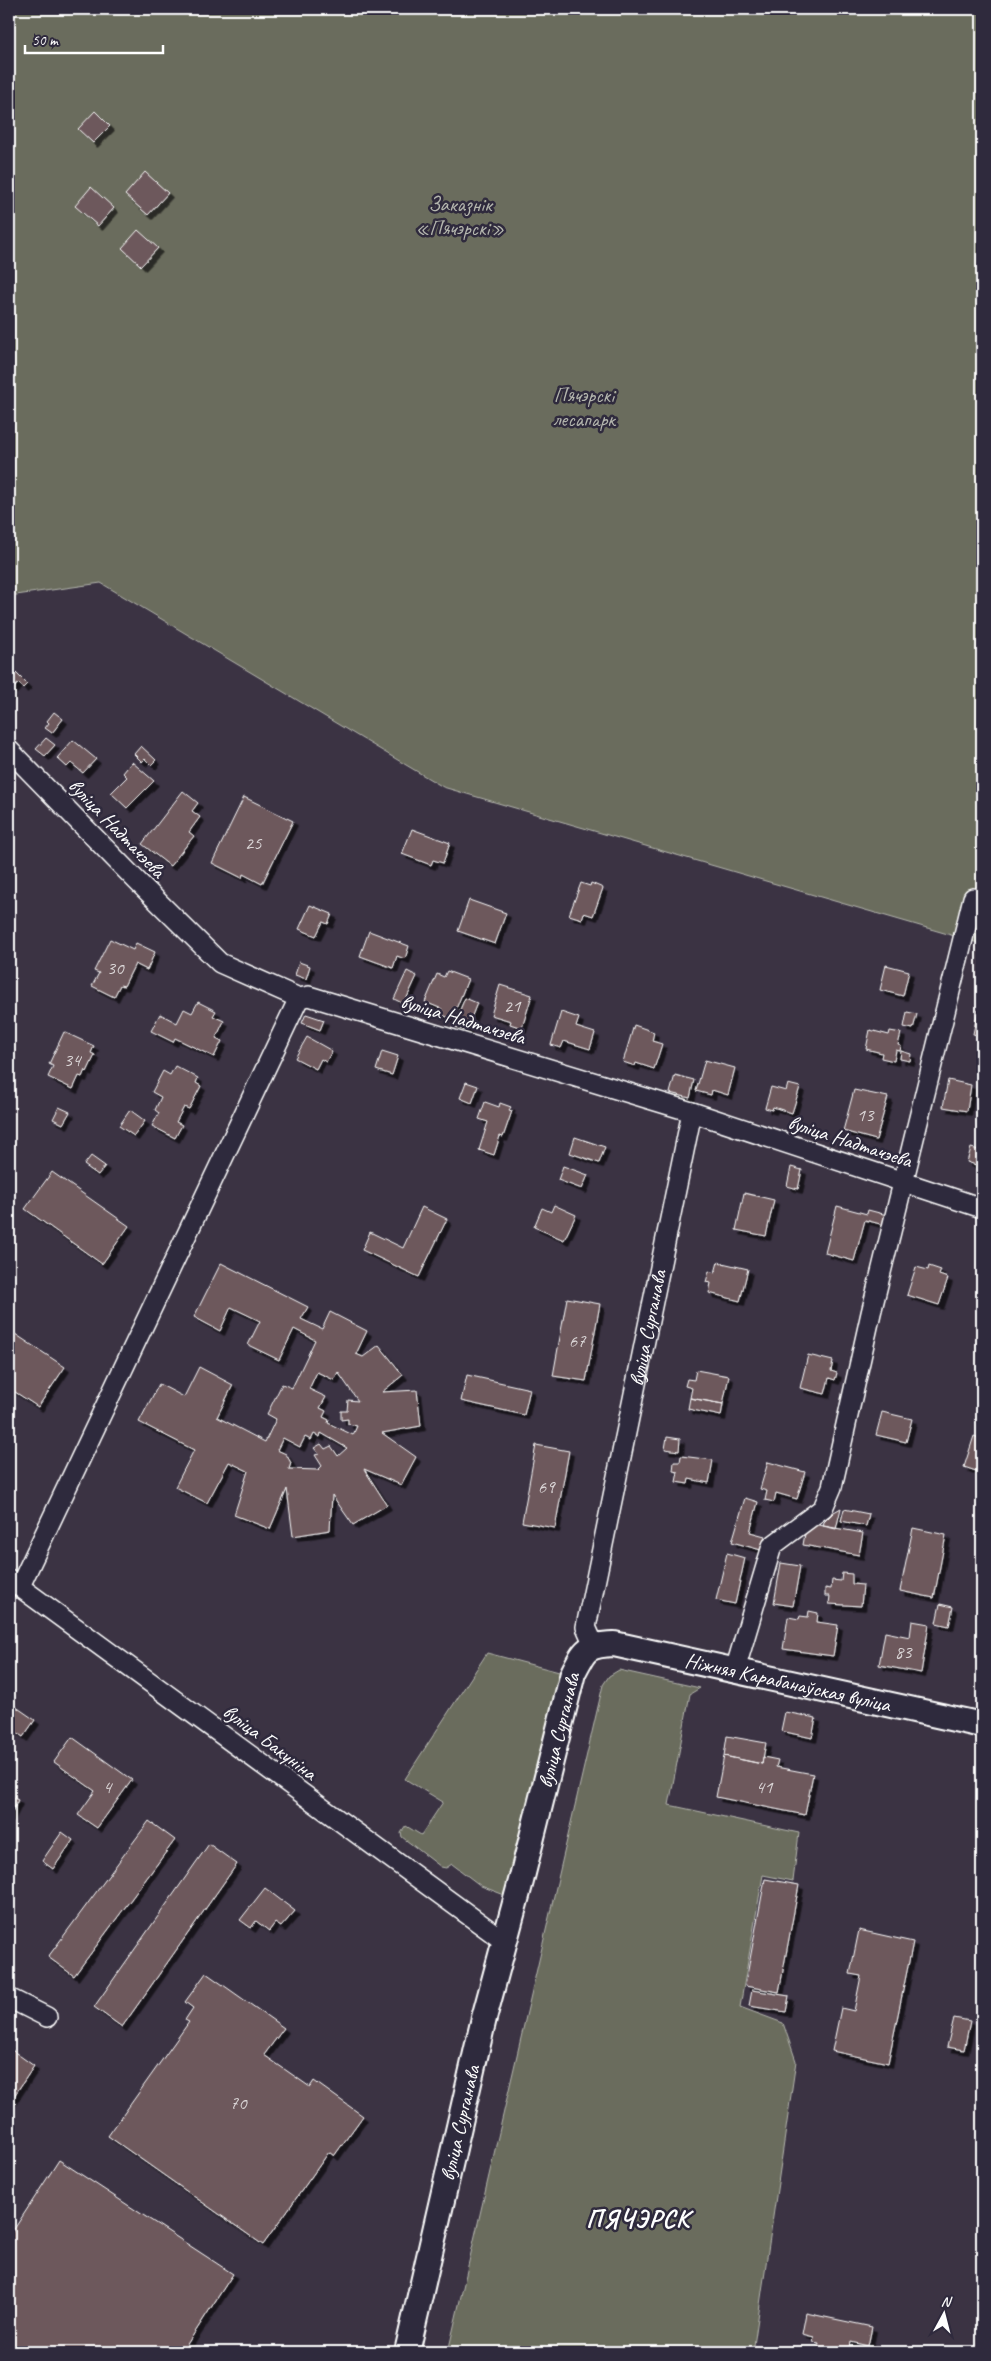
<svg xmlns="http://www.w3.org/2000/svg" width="991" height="2361" font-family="Caveat,sans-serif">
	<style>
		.green { fill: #6a6c5d; stroke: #b4b6ae }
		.building { fill: #6d585c; stroke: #fff; fill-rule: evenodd; filter: url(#shadow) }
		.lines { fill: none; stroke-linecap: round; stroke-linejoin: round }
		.minor-casing { stroke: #fff; stroke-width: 22 }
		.major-casing { stroke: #fff; stroke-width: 28 }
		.minor { stroke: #2f2a3d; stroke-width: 19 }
		.major { stroke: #2f2a3d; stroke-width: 24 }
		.labels { text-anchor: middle; stroke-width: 5; stroke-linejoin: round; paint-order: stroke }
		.number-label { font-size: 19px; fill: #dad5d6 }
		.park-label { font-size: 21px; fill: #b4b6ae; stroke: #2f2a3d }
		.street-label { font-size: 21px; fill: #fff; stroke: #2f2a3d }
		.district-label { font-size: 26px; font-weight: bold; letter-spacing: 1px; fill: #fff; stroke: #2f2a3d }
	</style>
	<defs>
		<filter id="shadow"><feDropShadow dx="4.5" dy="4.5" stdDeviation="0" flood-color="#0009"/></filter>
	</defs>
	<rect width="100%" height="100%" fill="#3b3343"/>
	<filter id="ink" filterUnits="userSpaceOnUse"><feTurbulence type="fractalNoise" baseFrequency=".02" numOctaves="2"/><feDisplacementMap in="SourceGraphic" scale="10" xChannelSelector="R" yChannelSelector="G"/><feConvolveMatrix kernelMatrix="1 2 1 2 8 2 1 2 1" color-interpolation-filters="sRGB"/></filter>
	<g filter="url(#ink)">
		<path class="green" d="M9,9h973v935l-539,-157 -342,-204 -92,13z
			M487,1653l76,20 -48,226 -34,-13 -29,-22 -6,4 -5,-1 -39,-30 -1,-4 5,-7 15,9 22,-33 -38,-23z
			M619,1670l81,18 -10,6 -21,111 130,28 -6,48 -30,-6 -23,132 43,16 13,38 -43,291h-305l155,-667 6,-9z"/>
		<path class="building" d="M95,111l15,15 -17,17 -15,-14z
			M145,172l23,21 -20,22 -23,-20z
			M91,187l23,21 -16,18 -23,-20z
			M138,230l20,18 -17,18 -19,-18z
			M15,672l12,12 -4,4 -4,-5 -9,8 2,2 -3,4v-19z
			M54,712l9,7 -11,14 -7,-5 4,-5 -2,-2z
			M46,738l9,7 -10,11 -9,-7z
			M73,740l23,19 -13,14 -12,-10 -4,4 -10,-9z
			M141,746l15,14 -5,5 -6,-6 -3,3 -8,-8z
			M132,762l22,19 -27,27 -16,-15 16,-16 -4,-4z
			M183,791l15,12 -6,8 8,6 -11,15 5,4 -24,30 -28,-22z
			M244,797l49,24 -31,63 -19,-10 -1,4 -30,-15z
			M412,829l38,14 -7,20 -10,-3 -2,5 -29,-11z
			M581,883l9,3 1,-3 12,5 -10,28 -9,-3 -2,6 -13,-4z
			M469,900l37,13 -11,31 -37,-13z
			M310,905l22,9 -4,10 -5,-2 -7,14 -17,-7z
			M369,931l40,15 -4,13 -8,-3 -4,12 -33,-12z
			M110,939l23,11 3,-7 19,9 -8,18 -12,-6 -11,22 -4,-1 -6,12 -22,-11 7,-13 -5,-2z
			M299,962l11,4 -4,13 -11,-4z
			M886,965l23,6 -6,25 -23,-6z
			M407,971l10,5 -13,28 -10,-5z
			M447,971l21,8 -16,40 -12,-5 2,-5 -17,-7 12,-28 7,3z
			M500,985l32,10 -10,33 -12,-4 1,-3 -20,-6z
			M465,998l12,5 -11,28 -13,-5z
			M198,1002l18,9 -3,5 11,5 -8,17 6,3 -8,16 -39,-19 -2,4 -22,-11 9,-17 17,9 7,-14 8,4z
			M978,1010l4,1v25l-9,-2z
			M561,1012l18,6 -3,9 19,6 -5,16 -26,-8 -3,7 -10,-3z
			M907,1012l10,2 -4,15 -9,-2z
			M306,1014l18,6 -4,10 -18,-7z
			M634,1025l20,7 -2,9 10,3 -8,25 -18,-6 -1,3 -12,-4z
			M870,1030l19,5 1,-4 11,2 -3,12 3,1 -1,5 -4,-1 -2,11 -13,-3 1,-5 -16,-4z
			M64,1032l30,14 -3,7 4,2 -8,17 -2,-2 -3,7 -3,-1 -6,13 -25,-12 5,-11 -4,-2z
			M307,1037l25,14 -6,11 -5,-3 -5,10 -21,-11z
			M382,1051l16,5 -6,19 -16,-5z
			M901,1051l10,3 -1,7 -10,-2z
			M705,1060l30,8 -7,27 -16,-5 -1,5 -15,-4z
			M175,1066l23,12 -2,5 5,3 -12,23 -5,-2 -8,15 6,3 -7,13 -23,-12 7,-13 -4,-3 6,-13 -9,-5 11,-21 7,4z
			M675,1075l19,5 -4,18 -20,-5z
			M948,1080l23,5 -4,26 -24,-4z
			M466,1082l12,4 -6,17 -12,-5z
			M788,1084l12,3 -8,26 -19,-6 -1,3 -7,-2 6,-21 15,4z
			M854,1090l34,7 -12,43 -33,-9z
			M485,1102l14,5 1,-4 11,4 -2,3 3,1 -9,26 -3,-1 -6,19 -15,-5 9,-28 -9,-3z
			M59,1107l11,5 -7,12 -10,-5z
			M130,1110l15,11 -11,15 -15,-10z
			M575,1137l30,10 -6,16 -29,-10z
			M981,1141h1v26l-15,-5 4,-14 8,2z
			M91,1156l14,10 -7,9 -14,-10z
			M563,1166l25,9 -6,14 -24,-9z
			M791,1167l11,3 -4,19 -11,-3z
			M52,1172l77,54 -27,38 -77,-55z
			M744,1193l30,7 -8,36 -30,-6z
			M554,1205l22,10 -12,25 -30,-13 8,-19 9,4z
			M837,1206l30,8 1,-4 19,5 -3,10 -19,-5 -11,41 -29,-8z
			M422,1207l25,12 -28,58 -57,-27 8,-18 33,16z
			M718,1262l30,7 -8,32 -31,-8 2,-10 -5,-1 3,-11 6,2z
			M221,1263l87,44 -7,12 21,10 8,-17 37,19 -11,23 7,3 16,-12 24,30 -21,17 35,-2 4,36 -39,7 34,24 -15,28 -37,-16 23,36 -34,20 -21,-30 -2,35 -37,6 -6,-47 -17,40 -36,-14 14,-44 -19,-9 -22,41 -32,-16 19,-37 -55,-28 20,-38 25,13 15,-30 34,18 -16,32 48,25 11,-23 -9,-5 15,-30 10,4 23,-48 -21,-11 -15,31 -31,-15 12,-24 -29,-14 -11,24 -26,-14zM317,1372l17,8 4,-8 20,29 -10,-1 -1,11h-6v9l7,-1v5l9,2 -4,9 -25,-12 1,-3 -6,-3 3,-6 -6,-3 6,-11 -17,-8zM321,1433l26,15 -9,8 -7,-10 -6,3 -4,-5 -7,4 5,6 -4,1 7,11 -4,4 -29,-1 2,-6 -5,-9 -9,-4 6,-12 17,9 5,-10 6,3 3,-6 6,3z
			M929,1266l12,4 -2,5 9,3 -9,27 -32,-10 9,-28 12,3z
			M567,1298l33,6 -14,77 -33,-5z
			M9,1330l56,37 -27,40 -29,-19z
			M808,1355l25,6 -2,10 6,2 -2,7 -6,-2 -4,16 -25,-6z
			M696,1370l33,6 -6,28 -33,-6 2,-10 -7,-2 2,-7 7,1z
			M467,1375l63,14 -6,26 -63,-14z
			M690,1398l33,6 -2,12 -33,-7z
			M882,1412l30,7 -6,23 -30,-7z
			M974,1436l8,3v34l-18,-6z
			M667,1437l13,2 -1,12 -14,-2z
			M536,1445l33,6 -14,77 -33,-6z
			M681,1456l32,4 -4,23 -20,-4 -1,5 -12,-2 2,-10 -5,-1 1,-9h6z
			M768,1462l37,10 -8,27 -21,-6 -2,9 -9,-2 2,-9 -7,-2z
			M745,1498l13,4 -8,30 15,4 -4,14 -29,-8z
			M841,1508l-5,21 -13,-3 1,-4 10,-10z
			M844,1509l25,5 -3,12 -25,-5z
			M807,1523l56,10 -4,22 -56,-10z
			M913,1528l33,7 -12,63 -34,-7z
			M727,1553l18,5 -10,46 -19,-4z
			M781,1563l19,3 -7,40 -19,-3z
			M842,1573l10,1v10l11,1 -2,21 -32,-2 1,-8h-5v-8l6,1 1,-9 9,1z
			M940,1604l13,3 -4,19 -13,-3z
			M809,1611l9,2 -1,9 21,3 -5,31 -50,-7 5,-32 11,2 1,-3 8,1z
			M912,1621l17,3 -8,49 -42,-8 6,-33 25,5z
			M9,1702l26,18 -12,17 -14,-10z
			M785,1712l31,6 -4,20 -31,-7z
			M727,1736l39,7 -4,21 -38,-8z
			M72,1737l60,43 -35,48 -19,-13 17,-24 -41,-29z
			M724,1756l38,8 1,-7 15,3 -2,7 37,7 -8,41 -89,-18z
			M9,1795l9,5 -9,18z
			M149,1821l26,19 -101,136 -26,-19z
			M62,1832l11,8 -20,29 -11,-8z
			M209,1844l28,20 -115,163 -28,-20z
			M765,1879l34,6 -20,107 -34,-6z
			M265,1888l30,23 -14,16 -6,-4 -6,8 -13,-10 -5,7 -11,-8z
			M859,1930l54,12 -25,121 -56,-12 9,-43 13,3 7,-35 -11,-2z
			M206,1973l78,55 -20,27 46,32 4,-6 49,35 -29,40 -5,-4 -66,93 -155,-109 81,-114 -4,-2 8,-12 -8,-6z
			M752,1990l37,6 -3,16 -37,-6z
			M954,2018l16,3 -6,29 -17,-3z
			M9,2048l25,18 -24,36 -1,-1z
			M59,2160l174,114 -51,78h-173v-115z
			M806,2313l66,14 -4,19 -17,-4 -1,5 7,1 -1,4h-39l2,-9 -6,-1 1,-5 -12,-3z"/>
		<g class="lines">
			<defs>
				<g id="minor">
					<path d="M9,750l128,131 83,82 79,35 10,-2 383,116 290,96"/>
					<path d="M9,1579l495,362"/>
					<path d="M20,1586l279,-588"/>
					<path id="s1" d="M594,1645l-8,-18 106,-515"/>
					<path d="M735,1670l37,-124 51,-38 9,-21 39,-174 102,-415"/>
					<path d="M9,1998l38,19"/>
				</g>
				<g id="major">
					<path id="s2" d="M407,2352l77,-334 37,-137 52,-208c12,-24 14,-28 41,-29l368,81"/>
				</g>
			</defs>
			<use href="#minor" class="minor-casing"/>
			<use href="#major" class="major-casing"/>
			<use href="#minor" class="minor"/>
			<use href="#major" class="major"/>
		</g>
	</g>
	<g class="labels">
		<g class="number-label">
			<text x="253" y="849">25</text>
			<text x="115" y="974">30</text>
			<text x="512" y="1012">21</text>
			<text x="72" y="1066">34</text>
			<text x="865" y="1121">13</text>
			<text x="577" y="1347">67</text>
			<text x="546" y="1493">69</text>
			<text x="903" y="1658">83</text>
			<text x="107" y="1793">4</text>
			<text x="764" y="1793">41</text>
			<text x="238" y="2109">70</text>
		</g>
		<g class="park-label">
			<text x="460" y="211">Заказнік<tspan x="460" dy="24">«Пячэрскі»</tspan></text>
			<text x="584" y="402">Пячэрскі<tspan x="584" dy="24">лесапарк</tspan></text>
		</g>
		<g class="street-label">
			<text transform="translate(117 828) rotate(46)" y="7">вуліца Надтачэева</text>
			<text transform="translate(463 1019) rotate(17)" y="7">вуліца Надтачэева</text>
			<text transform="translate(850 1141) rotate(18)" y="7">вуліца Надтачэева</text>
			<text dy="7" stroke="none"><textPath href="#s1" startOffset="325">вуліца Сурганава</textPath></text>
			<text dy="7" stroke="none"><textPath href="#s2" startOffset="932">Ніжняя Карабанаўская вуліца</textPath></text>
			<text dy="7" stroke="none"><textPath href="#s2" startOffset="640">вуліца Сурганава</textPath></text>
			<text transform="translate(270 1742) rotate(37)" y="7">вуліца Бакуніна</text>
			<text dy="7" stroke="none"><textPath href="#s2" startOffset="235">вуліца Сурганава</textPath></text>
		</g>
		<g class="district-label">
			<text x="638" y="2227">ПЯЧЭРСК</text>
		</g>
	</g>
	<rect width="991" height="2361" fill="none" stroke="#2f2a3d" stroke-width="30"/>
	<rect x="15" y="15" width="961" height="2331" fill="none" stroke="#fff" stroke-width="2" filter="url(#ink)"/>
	<g transform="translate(944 2314) rotate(7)" stroke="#2f2a3d" stroke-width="4" paint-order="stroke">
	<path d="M0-4L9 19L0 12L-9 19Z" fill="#ffffff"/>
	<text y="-8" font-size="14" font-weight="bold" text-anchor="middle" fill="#ffffff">N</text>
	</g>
	<path d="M25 45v8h138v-8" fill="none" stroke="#ffffff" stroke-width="2.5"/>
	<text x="32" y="45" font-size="15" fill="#ffffff" stroke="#2f2a3d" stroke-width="4" paint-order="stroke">50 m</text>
</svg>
